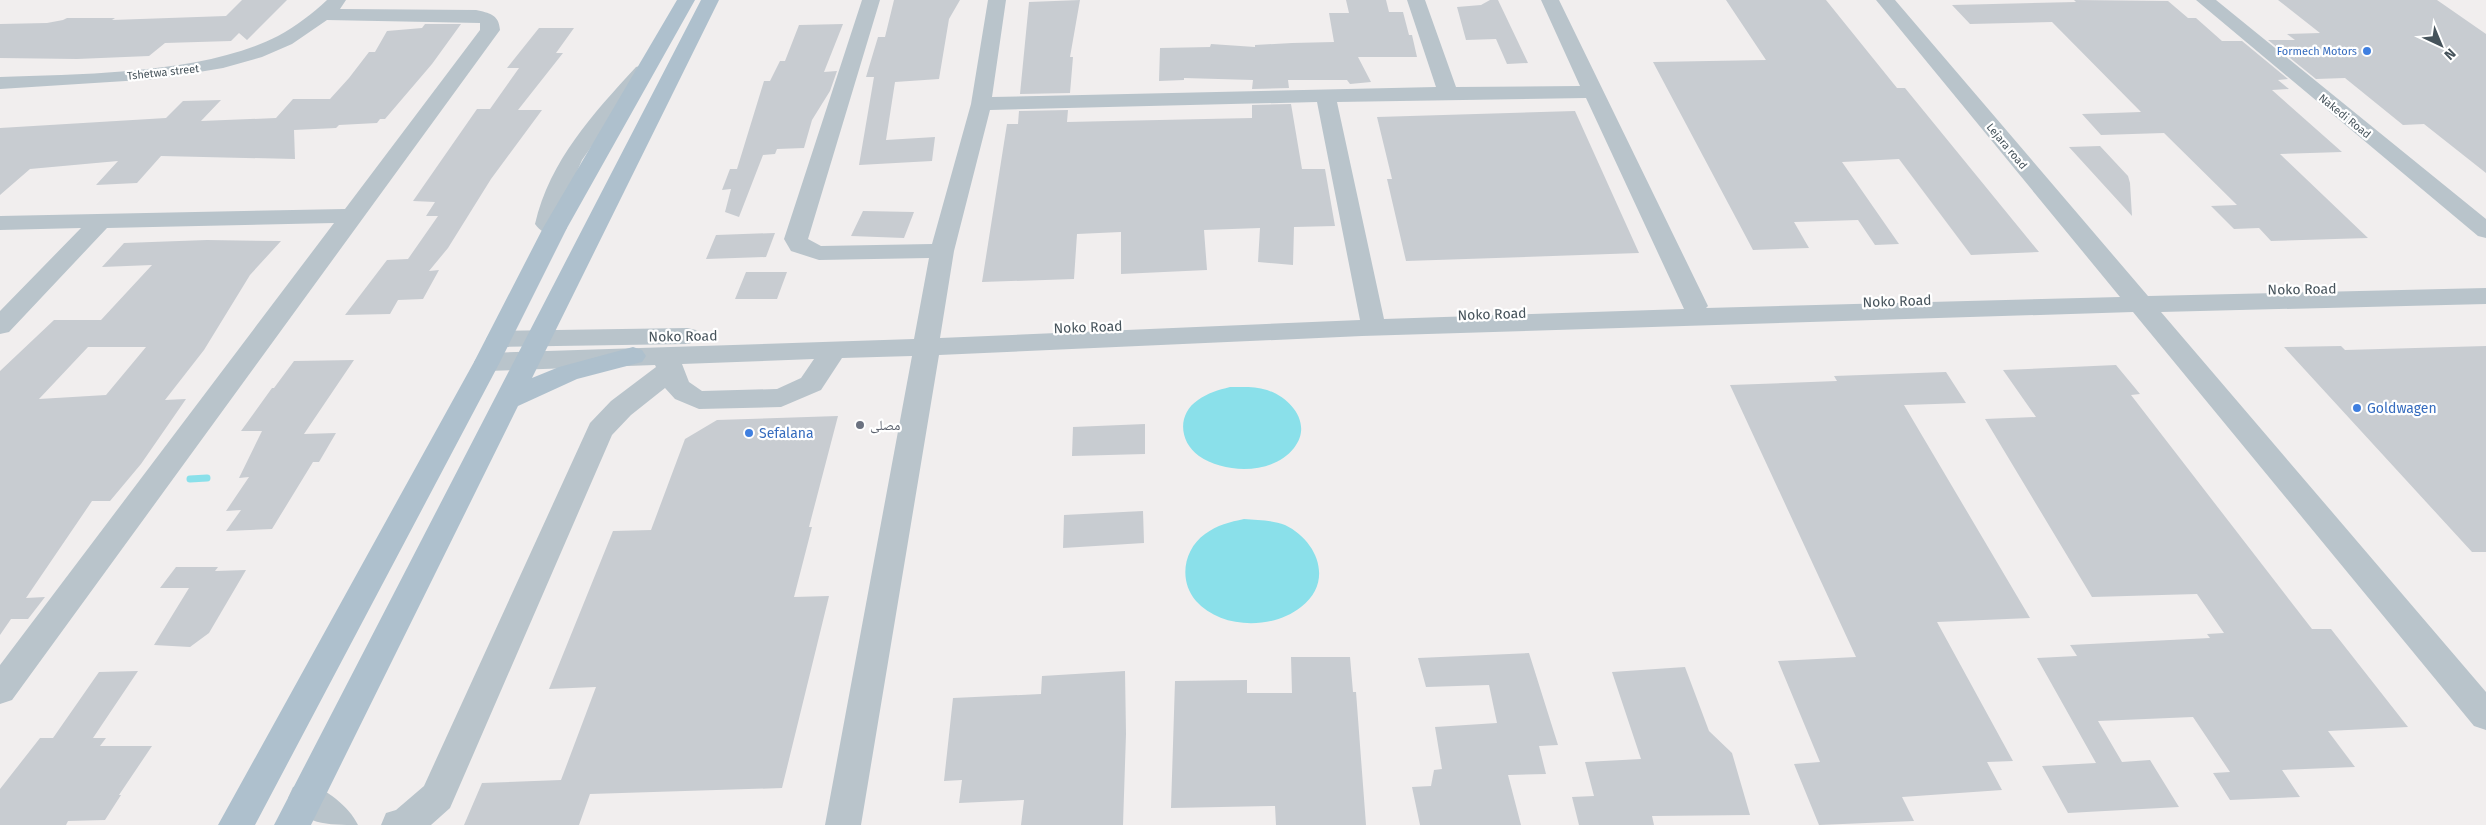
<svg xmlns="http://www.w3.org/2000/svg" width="2486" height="825" font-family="'Fira Sans','Noto Naskh Arabic',sans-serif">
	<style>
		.water { fill: #8ae0ea }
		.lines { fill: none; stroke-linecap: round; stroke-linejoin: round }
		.stream { stroke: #8ae0ea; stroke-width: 7 }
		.building { fill: #c8ccd1; fill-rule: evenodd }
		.minor { fill: #b9c4cb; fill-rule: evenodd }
		.major { fill: #aec0cd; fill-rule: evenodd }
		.shop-dot { fill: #3f7fe0; stroke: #fff; stroke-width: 2 }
		.worship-dot { fill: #6b7280; stroke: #fff; stroke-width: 2 }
		.labels { text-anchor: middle; stroke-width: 4.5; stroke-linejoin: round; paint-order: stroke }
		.far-shop-label { font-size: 11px; fill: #366cbe; stroke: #fff; text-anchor: end }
		.far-street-label { font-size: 11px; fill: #46535b; stroke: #fff }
		.street-label { font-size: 14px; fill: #46535b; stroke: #fff }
		.shop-label { font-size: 14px; fill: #366cbe; stroke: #fff; text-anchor: start }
		.worship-label { font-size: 14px; fill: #5b616d; stroke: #fff; text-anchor: start }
	</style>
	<rect width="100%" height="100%" fill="#f1eeee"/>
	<path class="water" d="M1230,387c12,0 25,-1 37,3 24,8 46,34 27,58 -21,27 -69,26 -95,8 -20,-14 -22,-42 -1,-56 10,-7 20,-10 32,-13z
		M1244,519c13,1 28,1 41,6 33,16 49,57 16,82 -29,23 -80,22 -105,-6 -18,-21 -12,-52 9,-67 12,-9 25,-12 39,-15z"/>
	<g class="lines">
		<path class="stream" d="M190,479l17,-1"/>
	</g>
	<path class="building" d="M242,0h45l-40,40 -8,-7 -8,8 -66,2 -16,13 -72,3 -77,-1v-34l47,-1 16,-3 4,-2h48l-3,2 114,-4z
		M894,0h66l-11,19 -10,60 -44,3 -9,58 49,-3 -3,24 -73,4 15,-88h-8l12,-40h7z
		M1080,0l-10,57h3l-3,36 -50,1 9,-92z
		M1346,0h40l3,12h14l6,23h3l5,22h-59l13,25 -21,2 -3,-4h-59l1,8 -37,1 1,-9 -69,-2v2l-25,1 1,-33 50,-1 1,-3 44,3v-2l37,-2 42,-1 -5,-29h20z
		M1490,0h8l30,63 -21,1 -11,-25 -30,1 -9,-33 24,-2z
		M1726,0h100l71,88h8l134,164 -68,3 -72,-96 -57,3 57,82 -24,1 -17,-25 -64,2 15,26 -56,2 -100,-188 113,-2z
		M2074,0l94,1 20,17h8l26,23h20l46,38 -10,1 11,9 -17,1 70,62 -62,2 88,84 -97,3 -12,-13 -25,1 -23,-23 26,-1 -73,-72 -63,2 -19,-21 59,-2 -89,-90 -82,2 -18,-19 124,-3z
		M2278,0h159l49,34v139l-62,-49 -21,1 -58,-47 -29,1 -48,-39h27l-8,-6 33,-1z
		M425,24h36l-29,40 -47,55h-5l-3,4 -38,2 -3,3 -42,2 1,29 -134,-3 -24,27 -41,2 22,-24 -88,8 -30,26v-67l166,-10 17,-17 38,-1 -20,21 75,-3 17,-19h37l19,-21 20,-26h6l12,-21 35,-3z
		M843,24l-19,48 13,-1 -7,20 -18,29 -8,28 -27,1 -2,5 -12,1 -24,62 -14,-5 6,-23 -9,1 8,-21h7l27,-88h6l10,-20h5l14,-36z
		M539,28h35l-18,25h7l-45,57h24l-51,69 -43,69 -19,23 10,-1 -16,29 -25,1 -8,14 -45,1 42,-55 21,-1 30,-43h-12l9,-14 -22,-1 64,-92h13l29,-41h-12z
		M1291,104l11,65h23l10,57 -41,1 -1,38 -35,-3 2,-34 -56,2 3,40 -86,4v-42l-44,2 -3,45 -92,3 25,-158h11l1,-13 49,-1 -1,12 185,-4v-13z
		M1575,111l64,142 -233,8 -19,-82h5l-15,-62z
		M2100,146l28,30 2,7 2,33 -63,-69z
		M863,211l51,1 -10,26 -53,-2z
		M775,233l-9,24 -60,2 10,-24z
		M207,240l74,1 -31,34 -46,75 -39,50 21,-1 -45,65 -31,37h-18l-66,97 19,-1 -17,22h-17l-11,16v-264l54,-51h47l51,-55 -50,2 22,-24zM88,347h58l-40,48 -67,4z
		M746,272h41l-10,27h-42z
		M2341,346l4,4 141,-4v206h-14l-188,-205z
		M354,360l-50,74 32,-1 -17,29h-6l-41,67 -46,2 15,-21 -15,1 23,-34 -10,1 23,-47h-21l31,-43h2l20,-27z
		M2116,365l24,29 -9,1 181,234h19l77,98 -80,4 27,36 -73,3 18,27 -70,3 -17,-27 17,-1 -37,-55 -95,4 24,41 28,-2 29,47 -111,6 -26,-47 54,-3 -59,-105 40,-2 -7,-11 140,-7 -3,-4 17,-1 -27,-39 -105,3 -107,-178 51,-2 -33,-47z
		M1946,372l20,31 -62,2 126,213 -93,4 76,139 -26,1 15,28 -100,7 12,24 -95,4 -25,-61 26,-2 -42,-101 78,-4 -126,-272 107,-4 -3,-5z
		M838,416l-29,111h3l-18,70 35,-1 -47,192 -192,6 -11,31h-115l18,-42 79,-3 35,-93 -47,2 64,-158 38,-1 34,-91 32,-19z
		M1145,424v30l-73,2 1,-29z
		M1143,511l1,32 -81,5 1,-33z
		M176,567h42l-3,4 31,-1 -37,63 -19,14 -36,-2 35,-57h-29z
		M1529,653l29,92 -19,1 7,28 -38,1 13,50h-101l-8,-38 19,-1 3,-16 8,-1 -7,-42 62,-4 -8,-38 -63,2 -8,-29z
		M1291,657h59l3,35h3l10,133h-90l-1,-19 -104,2 4,-127 72,-1v13h45z
		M1685,667l24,64 23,22 18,62 -98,1 2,9h-75l-7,-28 22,-1 -9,-34 56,-3 -29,-87z
		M138,671l-45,67h13l-6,8h52l-33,49h2l-16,25 -37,1 -2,4h-66v-36l40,-51h13l46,-66z
		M1125,671l1,63 -3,91h-102l3,-25 -65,3 3,-23 -18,1 9,-83 88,-4 1,-18z"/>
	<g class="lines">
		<path class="minor" d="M327,0h19l-6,9 136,1c13,3 23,4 24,20l-488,670 -12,4v-39l334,-442 -227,5 -98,104 -9,2v-23l81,-83 -81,2v-14l345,-7 135,-179v-7l-153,-3 -35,24 -30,13 -39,11 -66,11 -157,10v-12c83,-3 204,-3 278,-41 18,-10 34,-22 49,-36z
			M862,0h18l-72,239 13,7 111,-2 39,-140 17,-104h18l-14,97 444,-10 -29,-87h18l31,87 124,-1 -39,-86h18l149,306 -2,2 414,-11 -244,-297h19l253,296 338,-8v16l-325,8 325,380v38l-12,-4 -341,-414 -771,24 -423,19 -78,470h-36l87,-469 -70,2 -21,32 -40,17 -82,2 -24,-10 -10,-11 -34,27 -19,20 -162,373 -19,17h-50l5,-12 10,-3 28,-24 166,-363 21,-22 45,-34 -1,-2 -168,6 -9,-3 -4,-6 4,-6 9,-3 427,-14 15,-81 -110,2 -28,-9 -7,-12zM1586,98l98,211 -300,10 -47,-217zM1317,102l43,218 -420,18 14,-87 36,-141zM814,359l-13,19 -24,11 -75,2 -13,-9 -7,-18z
			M2196,0h20l270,219v19l-8,-2z
			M643,65l7,2 3,4 -48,56 -23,33 -18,41 -5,20 8,7 -4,5c-11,3 -21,1 -28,-9 15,-64 58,-110 101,-157z
			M687,328l9,2 4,6 -4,6 -9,2 -188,3 -9,-2 -4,-6 4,-6 9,-2z
			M306,782c20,7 43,24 52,43 -31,0 -55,0 -70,-27l5,-11z"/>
		<path class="major" d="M677,0h18l-128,228 -67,134 -245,463h-37l256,-463 69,-134z
			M701,0h18l-187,378 27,-11 74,-20 9,3 4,6 -4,6 -65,17 -59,27 -207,419h-37z"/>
	</g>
	<g class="shop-dot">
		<circle cx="2367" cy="51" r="5"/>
		<circle cx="2357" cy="408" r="5"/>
		<circle cx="749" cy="433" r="5"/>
	</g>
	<circle class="worship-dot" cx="860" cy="425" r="5"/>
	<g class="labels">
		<g class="far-shop-label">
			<text x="2357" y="55">Formech Motors</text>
		</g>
		<g class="far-street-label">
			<text transform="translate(163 72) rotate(-6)" y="4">Tshetwa street</text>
			<text transform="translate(2345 116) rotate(39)" y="4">Nakedi Road</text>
			<text transform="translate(2007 146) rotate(50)" y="4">Lejara road</text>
		</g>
		<g class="street-label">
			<text transform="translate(2302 289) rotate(-1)" y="5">Noko Road</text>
			<text transform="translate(1897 301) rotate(-2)" y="5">Noko Road</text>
			<text transform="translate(1492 314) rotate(-2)" y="5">Noko Road</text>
			<text transform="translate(1088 327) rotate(-2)" y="5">Noko Road</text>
			<text transform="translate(683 336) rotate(-1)" y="5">Noko Road</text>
		</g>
		<g class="shop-label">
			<text x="2367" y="413">Goldwagen</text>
			<text x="759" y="438">Sefalana</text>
		</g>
		<g class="worship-label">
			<text x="870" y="430">مصلى</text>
		</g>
	</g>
	<g transform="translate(2441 45) rotate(136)" stroke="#ffffff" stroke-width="4" paint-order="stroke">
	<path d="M0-4L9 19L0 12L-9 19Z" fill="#46535b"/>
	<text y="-8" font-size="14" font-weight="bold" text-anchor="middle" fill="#46535b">N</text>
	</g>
</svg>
